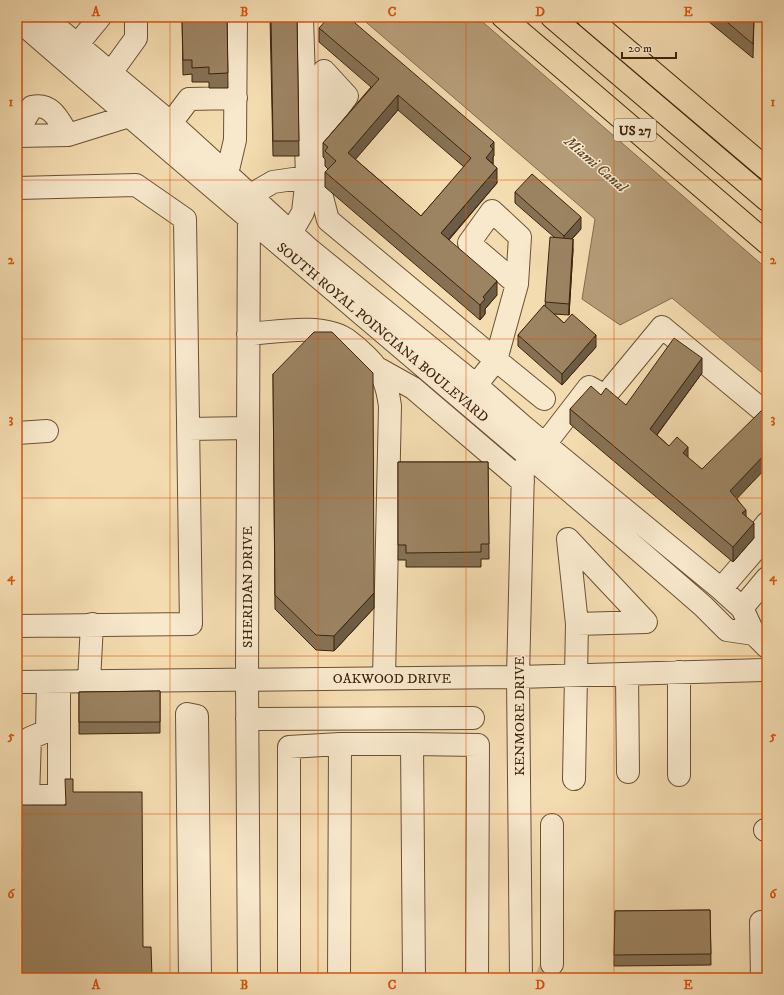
<svg xmlns="http://www.w3.org/2000/svg" width="784" height="995" font-family="'IM FELL DW Pica',serif">
	<style>
		.water { fill: #b69d79; stroke: #866c4e }
		.lines { fill: none; stroke-linecap: round; stroke-linejoin: round }
		.minor-tunnel { stroke: #cfb790; stroke-width: 22; stroke-dasharray: 22 11; stroke-linecap: butt }
		.minor-casing { stroke: #6b5136; stroke-width: 24 }
		.highway-casing { stroke: #3d230d; stroke-width: 24 }
		.minor { stroke: #f8e8cc; stroke-width: 22 }
		.highway { stroke: #f4dcb1; stroke-width: 22 }
		.wall { fill: #867154; stroke: #3d230d; fill-rule: evenodd }
		.shaded-wall { fill: #6d5c45; stroke: #3d230d }
		.building { fill: #9c8362; stroke: #3d230d; fill-rule: evenodd }
		.grid { fill: none; stroke: #d7540c; stroke-width: 1; stroke-opacity: 0.55 }
		.labels { text-anchor: middle; stroke-width: 3; stroke-linejoin: round; paint-order: stroke }
		.shield { fill: #f8e8cc; stroke: #755e46; stroke-width: 1 }
		.shield-label { font-size: 13px; font-weight: bold; fill: #3d230d }
		.street-label { font-size: 14px; fill: #3d230d; stroke: #f8e8cc }
		.water-label { font-size: 15px; font-style: italic; fill: #61482d; stroke: #f8e8cc }
		.neatline { fill: none; stroke: #d7540c; stroke-width: 1.5 }
		.grid-label { font-size: 13px; text-anchor: middle; font-weight: bold; fill: #d7540c }
	</style>
	<rect width="100%" height="100%" fill="#f4dcb1"/>
	<filter id="stains"><feTurbulence type="fractalNoise" baseFrequency=".005" numOctaves="4"/><feColorMatrix values="0 0 0 0 .2 0 0 0 0 .09 0 0 0 0 .02 0 0 0 .5 -.17"/></filter>
	<radialGradient id="worn" r=".72"><stop offset=".6" stop-color="#630" stop-opacity="0"/><stop offset="1" stop-color="#630" stop-opacity=".3"/></radialGradient>
	<path class="water" d="M360,17h117l290,252v108l-95,-79 -52,27 -38,-26 13,-80z"/>
	<g class="lines">
		<path class="minor-tunnel" d="M546,978l6,-14"/>
		<defs>
			<path id="minor" d="M44,17l127,106 138,126 167,136 48,42 197,162 21,19 12,26 13,13
				M17,19c227,198 459,389 686,587l24,24 27,4
				M77,45l23,-28
				M110,74l26,-36v-21
				M171,123l18,-24 47,-1
				M326,124l-2,-53 23,25 -27,37 -2,49 10,38 168,140 -20,25
				M17,132l15,-25c20,-5 27,14 36,28
				M17,136l51,-1 61,-19
				M227,174l8,-34 1,-123
				M17,188l119,-3 49,34 6,405 -174,2
				M249,196l24,-14 34,-5
				M291,233l12,-21 4,-35 -5,-160
				M517,284l-48,-41 23,-32 28,26 -3,47 -21,76 48,39
				M248,334c29,-2 73,-11 98,5 7,5 15,12 21,18 16,16 20,27 23,49l-6,272
				M379,369l34,19 110,94
				M188,429l60,-1
				M17,433l30,-2
				M545,444l44,-57 16,9 57,-69 105,87
				M721,589l38,-44v-12l8,-10
				M742,608l25,-30
				M679,672v103
				M627,674l1,98
				M89,681l3,-57
				M17,682l501,-5 249,-7
				M48,682l-1,49 -17,7 -2,59 31,-2v-113
				M247,719l226,-1
				M340,744h72l2,234
				M412,744l66,1 -1,233
				M574,779l3,-155 69,-2 -78,-83 9,85
				M765,830h2
				M761,922l1,56
				M552,964v-139
				M190,978l-3,-264 10,2 3,262
				M249,978l-2,-299 2,-472
				M289,978v-231l51,-3 -1,234
				M521,978l-3,-301 5,-208 9,-12"/>
			<path id="highway" d="M503,17l264,226
				M552,17l215,183
				M588,17l179,152"/>
		</defs>
		<use href="#minor" class="minor-casing"/>
		<use href="#highway" class="highway-casing"/>
		<use href="#minor" class="minor"/>
		<use href="#highway" class="highway"/>
	</g>
	<path class="wall" d="M182,17h45l1,71h-19v-6h-17v-8l-9,1z
		M270,17h27l2,139h-26z
		M703,17h51l-1,41z
		M319,28l175,128 -1,1v7l4,19 -48,57 48,55 -12,14v5l-5,6 -155,-133v-15l3,-3 -3,-3v-7l-2,-2v-14l48,-56 -52,-45zM398,110l66,57 -43,49 -66,-57z
		M515,192l66,37 -9,10 1,11 -4,65 -15,-1 10,9 32,24 -34,38 -44,-39v-11l27,-29 9,-69 -39,-34z
		M702,373l-45,62 12,11 19,12 49,40 9,18 8,22 -21,24 -163,-138v-15l31,-14 25,10z
		M273,374l101,234 -40,43 -18,-1 -41,-41z
		M398,462h90l1,97h-8v8h-75v-7h-8z
		M160,691v42l-81,1v-42z
		M710,910l1,55 -97,1 1,-55z"/>
	<path class="shaded-wall" d="M398,95v15l-50,58v-15z
		M494,142v14l-1,1v7l-7,-6 4,-12z
		M497,168v15l-56,65v-15z
		M581,217v12l-17,18v-11z
		M573,239v11l-4,65v-11z
		M497,281v14l-12,14v5l-5,6v-15l3,-8z
		M596,335v12l-34,38v-11z
		M702,358v15l-52,71v-15z
		M688,447v15l-5,-9z
		M767,452v15l-37,39v-15z
		M746,510v14l-4,-11z
		M754,523v15l-21,24v-15z
		M374,593v15l-40,43v-15z"/>
	<path class="building" d="M182,17h45l1,56 -19,1v-7l-17,1v-8h-9z
		M271,17h26l2,124h-26z
		M329,17h19l146,125 -4,4 3,3 -7,9 11,10 -56,65 56,48 -14,16 2,2 -5,6 -155,-133 11,-11 -11,-10 3,-4 -5,-4 56,-64 -60,-51zM398,95l73,63 -50,58 -73,-63z
		M721,17h33l-1,27z
		M532,174l49,43 -17,19 -49,-44z
		M550,237l23,2 -4,65 -24,-2z
		M544,305l20,18 8,-9 24,21 -34,39 -44,-39z
		M314,332h18l41,41 1,220 -40,43 -18,-1 -41,-40 -2,-221z
		M674,338l28,20 -52,71 19,17 8,-9 11,10 -5,6 19,16 60,-59 5,5v37l-37,39 16,19 -4,3 12,10 -21,24 -163,-138 21,-23 10,9 5,-7 20,17z
		M398,462h90l1,82h-8v8l-75,1v-8h-8z
		M160,691v31h-81v-30z
		M65,779h8v13h69l1,155h8l1,31h-135v-173h49z
		M710,910l1,44 -97,1 1,-44z"/>
	<path class="grid" d="M170,17v961M318,17v961M466,17v961M614,17v961M17,180h750M17,339h750M17,498h750M17,656h750M17,814h750"/>
	<g class="labels">
		<rect class="shield" x="614" y="119" width="42" height="22" rx="3"/>
		<g class="shield-label">
			<text x="635" y="135">US 27</text>
		</g>
		<g class="street-label">
			<text transform="translate(383 332) rotate(40)" y="5">SOUTH ROYAL POINCIANA BOULEVARD</text>
			<text transform="translate(247 587) rotate(-90)" y="5">SHERIDAN DRIVE</text>
			<text x="392" y="683">OAKWOOD DRIVE</text>
			<text transform="translate(519 716) rotate(-90)" y="5">KENMORE DRIVE</text>
		</g>
		<g class="water-label">
			<text transform="translate(596 164) rotate(41)" y="5">Miami Canal</text>
		</g>
	</g>
	<rect width="784" height="995" fill="none" stroke="#f4dcb1" stroke-width="44"/>
	<path d="M622 52v6h54v-6" fill="none" stroke="#3d230d" stroke-width="2"/>
	<text x="628" y="52" font-size="12" fill="#3d230d" stroke="#f8e8cc" stroke-width="3" paint-order="stroke">20 m</text>
	<rect x="22" y="22" width="740" height="951" class="neatline"/>
	<g class="grid-label">
		<text x="96" y="16">A</text>
		<text x="244" y="16">B</text>
		<text x="392" y="16">C</text>
		<text x="540" y="16">D</text>
		<text x="688" y="16">E</text>
		<text x="11" y="106">1</text>
		<text x="773" y="106">1</text>
		<text x="11" y="264">2</text>
		<text x="773" y="264">2</text>
		<text x="11" y="423">3</text>
		<text x="773" y="423">3</text>
		<text x="11" y="581">4</text>
		<text x="773" y="581">4</text>
		<text x="11" y="740">5</text>
		<text x="773" y="740">5</text>
		<text x="11" y="898">6</text>
		<text x="773" y="898">6</text>
		<text x="96" y="989">A</text>
		<text x="244" y="989">B</text>
		<text x="392" y="989">C</text>
		<text x="540" y="989">D</text>
		<text x="688" y="989">E</text>
	</g>
	<rect width="100%" height="100%" filter="url(#stains)"/>
	<rect width="100%" height="100%" fill="url(#worn)"/>
</svg>
